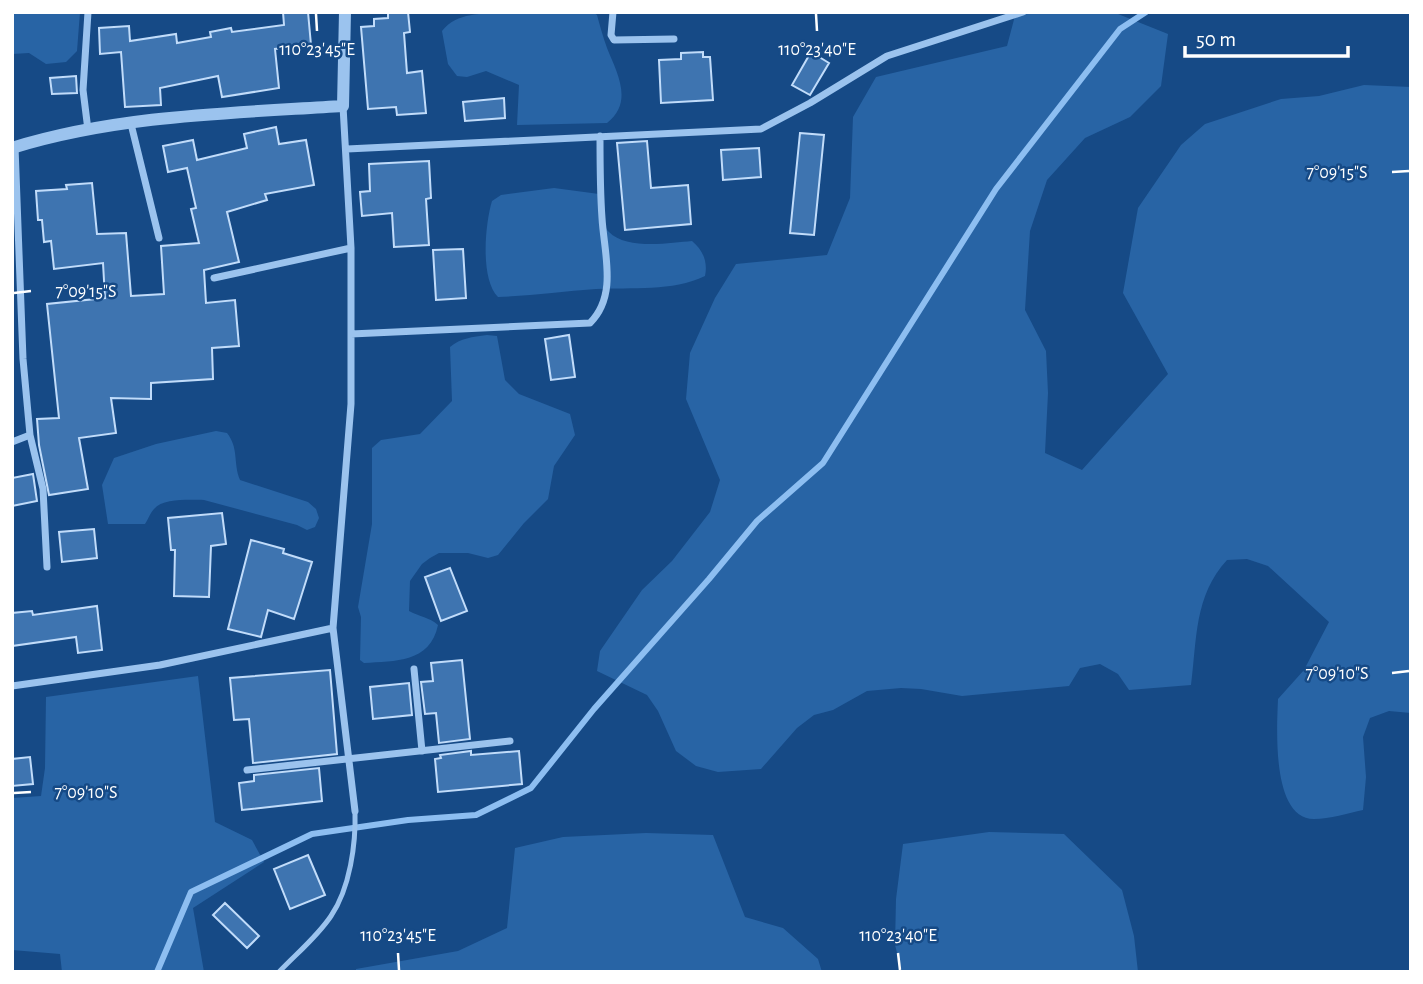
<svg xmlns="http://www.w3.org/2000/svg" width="1423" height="984" font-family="'Alegreya Sans',sans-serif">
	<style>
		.green { fill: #2864a5 }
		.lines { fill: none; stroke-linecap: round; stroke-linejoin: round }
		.stream { stroke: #8dbef1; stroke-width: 6 }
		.building { fill: #3e74b0; stroke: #c1dcfa; stroke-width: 2 }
		.service { stroke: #9bc3ee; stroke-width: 5 }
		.minor { stroke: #9bc3ee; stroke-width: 7 }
		.tertiary { stroke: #9bc3ee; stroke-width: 12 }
		.ticks { fill: none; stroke: #fff; stroke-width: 2.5 }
		.ticks-label { font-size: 18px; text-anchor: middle; fill: #fff; stroke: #164a86; stroke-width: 5; stroke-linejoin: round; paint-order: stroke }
	</style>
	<rect width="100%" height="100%" fill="#164a86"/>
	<path class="green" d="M12,12h68l-3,39 -11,11 -20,2 -17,-11 -17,1z
		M505,12h88l4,3c3,11 6,22 10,33 10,25 27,54 0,75l-90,2 2,-40 -33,-14 -19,6 -10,-1 -9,-12 -6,-33c15,-19 40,-17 63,-19z
		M1016,12h97l55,22 -7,52 -31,31 -45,21 -38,42 -17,51 -5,79 21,41 2,42 -3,60 37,17 86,-96 -45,-81 15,-85 43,-63 24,-21 76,-25 38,-3 45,-11 47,2v626l-22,-2 -19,7 -7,19 3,40 -3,33c-15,3 -33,9 -49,9 -43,0 -37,-92 -36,-120l26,-29 25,-48 -61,-56 -21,-7 -20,1c-33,36 -30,79 -36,125l-62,5 -11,-16 -18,-10 -20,4 -11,18 -107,10 -41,-7 -20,-1 -34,3 -34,19 -19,5 -17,13 -36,41 -43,3 -22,-6 -20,-15 -18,-40 -11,-16 -50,-24 3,-20 42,-61 30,-29 38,-49 10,-32 -34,-81 4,-46 25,-55 21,-34 91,-9 23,-57 3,-81 23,-40 131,-31z
		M554,188l45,6c2,11 2,30 10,38 17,18 61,11 83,9 11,9 16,21 13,35 -33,16 -73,11 -109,13 -33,2 -65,7 -98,8 -18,-18 -13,-73 -6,-96l9,-6z
		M487,335l10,1 8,44 14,14 51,20 5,21 -21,31 -6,33 -24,24 -26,32 -10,3 -20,-5h-29l-9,5 -8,6 -12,17 -1,30c11,6 20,6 29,14 -8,38 -43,36 -74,38l-4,-3 1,-43 -3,-10 14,-83v-76l9,-8 39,-6 32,-33 -2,-54c11,-9 22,-10 37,-12z
		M216,431l11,2c12,15 6,30 13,47l68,22 8,7 3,9 -4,9 -8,3 -10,-5 -93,-25c-14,0 -41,-2 -50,9 -4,4 -6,11 -9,15h-37l-6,-39 12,-27 42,-14z
		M198,676l17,146 37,18 12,22 -71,46 11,64h-142l-2,-18 -48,-4v-152l29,-2 4,-28 1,-71z
		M989,832l75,2 58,56 12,46 4,36h-236l-7,-27 1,-46 7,-55z
		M646,833l67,2 32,82 38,11 35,31 4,13h-466v-3l102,-18 49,-23 8,-80 48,-11z"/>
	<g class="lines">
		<path class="stream" d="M157,972l34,-80 121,-58 96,-14 68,-5 55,-27 63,-79 115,-130 48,-58 66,-58 173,-274 124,-160 26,-17"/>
	</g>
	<path class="building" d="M283,12h25l3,33 -36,4 4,39 -57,9 -4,-21 -58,12 1,17 -36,2 -4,-55 -21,2 -1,-26 30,-2 1,15 46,-7 1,9 34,-6 -1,-5 21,-4 1,4 52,-7z
		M388,12h20l2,20 -6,1 3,40 15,-2 4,42 -29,2 -1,-8 -28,2 -7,-82 13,-1v-7l14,-1z
		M703,52v5h7l3,43 -52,3 -2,-43 22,-1v-6z
		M811,52l18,11 -19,32 -18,-10z
		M76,76l1,17 -25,1 -2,-16z
		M504,98l1,20 -40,3 -2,-19z
		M276,127l3,17 27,-4 8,45 -49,9 2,6 -40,12 12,50 -35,8 2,33 29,-3 4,46 -27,2 1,31 -62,4v16l-40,-1 5,35 -37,5 9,51 -39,6 -10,-50 -2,-26 22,-1 -12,-114 58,-6 -2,-35 -49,6 -3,-28 -7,1 -2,-22h-4l-2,-29 31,-2 -1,-4 26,-2 5,51 29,-1 5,63 33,-2 -3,-48 38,-3 -8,-34 5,-1 -9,-40 -19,4 -5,-26 30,-6 4,20 50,-12 -3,-14z
		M800,133l24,2 -10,100 -24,-2z
		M647,141l4,47 37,-3 3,39 -66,6 -8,-87z
		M759,148l2,29 -38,3 -2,-30z
		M429,161l2,37 -5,1 3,46 -35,2 -2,-34 -30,3 -2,-24 10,-1 -1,-27z
		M463,249l3,49 -30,2 -3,-50z
		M569,335l6,42 -24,3 -6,-41z
		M33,474l4,27 -25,5v-28z
		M222,513l4,31 -15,2 -2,51 -35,-1 1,-46h-4l-3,-32z
		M94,529l3,29 -35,4 -3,-30z
		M251,540l33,9 -1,4 29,9 -18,57 -26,-9 -7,27 -33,-8z
		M450,568l17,43 -26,10 -16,-44z
		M97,606l5,44 -24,3 -2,-16 -64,9v-33l20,-2 1,4z
		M462,660l8,79 -31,4 -3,-30 -11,1 -4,-32 12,-1 -2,-18z
		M330,670l7,84 -84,9 -4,-44 -15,1 -4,-42z
		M409,683l3,32 -39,4 -3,-32z
		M471,751v4l48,-4 3,33 -84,8 -3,-33 6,-1 -1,-3z
		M30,757l3,27 -21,2v-27z
		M319,768l3,33 -80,9 -3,-27 15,-2v-6z
		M308,855l17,40 -35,14 -16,-40z
		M225,903l34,33 -12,12 -34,-33z"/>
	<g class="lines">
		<path class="service" d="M279,972c17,-18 38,-35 52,-56 19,-28 25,-72 24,-105"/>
		<path class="minor" d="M88,12l-5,78 5,40
			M613,12l-2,23 3,5 60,-1
			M343,106l8,142v156l-18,224 22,183
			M131,124l28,114
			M347,149l414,-20 49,-26 77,-47 136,-44
			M214,278l137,-30
			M351,334l239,-11c28,-28 14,-70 12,-105 -2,-27 -2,-54 -2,-82
			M30,435l13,54 4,78
			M12,442l18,-7 -7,-76 -8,-212
			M414,669l8,82
			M12,686l148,-21 173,-37
			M247,770l263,-29"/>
		<path class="tertiary" d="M12,148c106,-33 221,-35 331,-42l2,-94"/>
	</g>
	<path class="ticks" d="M316,14l1,17M816,14l1,17M1392,172l17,-1M14,293l17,-2M1392,673l17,-2M14,793l17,-1M398,953l1,17M898,953l2,17"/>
	<g class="ticks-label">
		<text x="317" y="55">110°23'45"E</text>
		<text x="817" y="55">110°23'40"E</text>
		<text x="1337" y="178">7°09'15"S</text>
		<text x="86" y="297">7°09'15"S</text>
		<text x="1337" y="679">7°09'10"S</text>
		<text x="86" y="798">7°09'10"S</text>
		<text x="398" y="941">110°23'45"E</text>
		<text x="898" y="941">110°23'40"E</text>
	</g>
	<rect width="1423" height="984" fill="none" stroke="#ffffff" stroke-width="28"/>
	<path d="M1185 46v10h163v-10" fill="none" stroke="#ffffff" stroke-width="3.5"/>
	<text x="1196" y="46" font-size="21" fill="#ffffff" stroke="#164a86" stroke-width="5" paint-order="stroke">50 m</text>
</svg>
